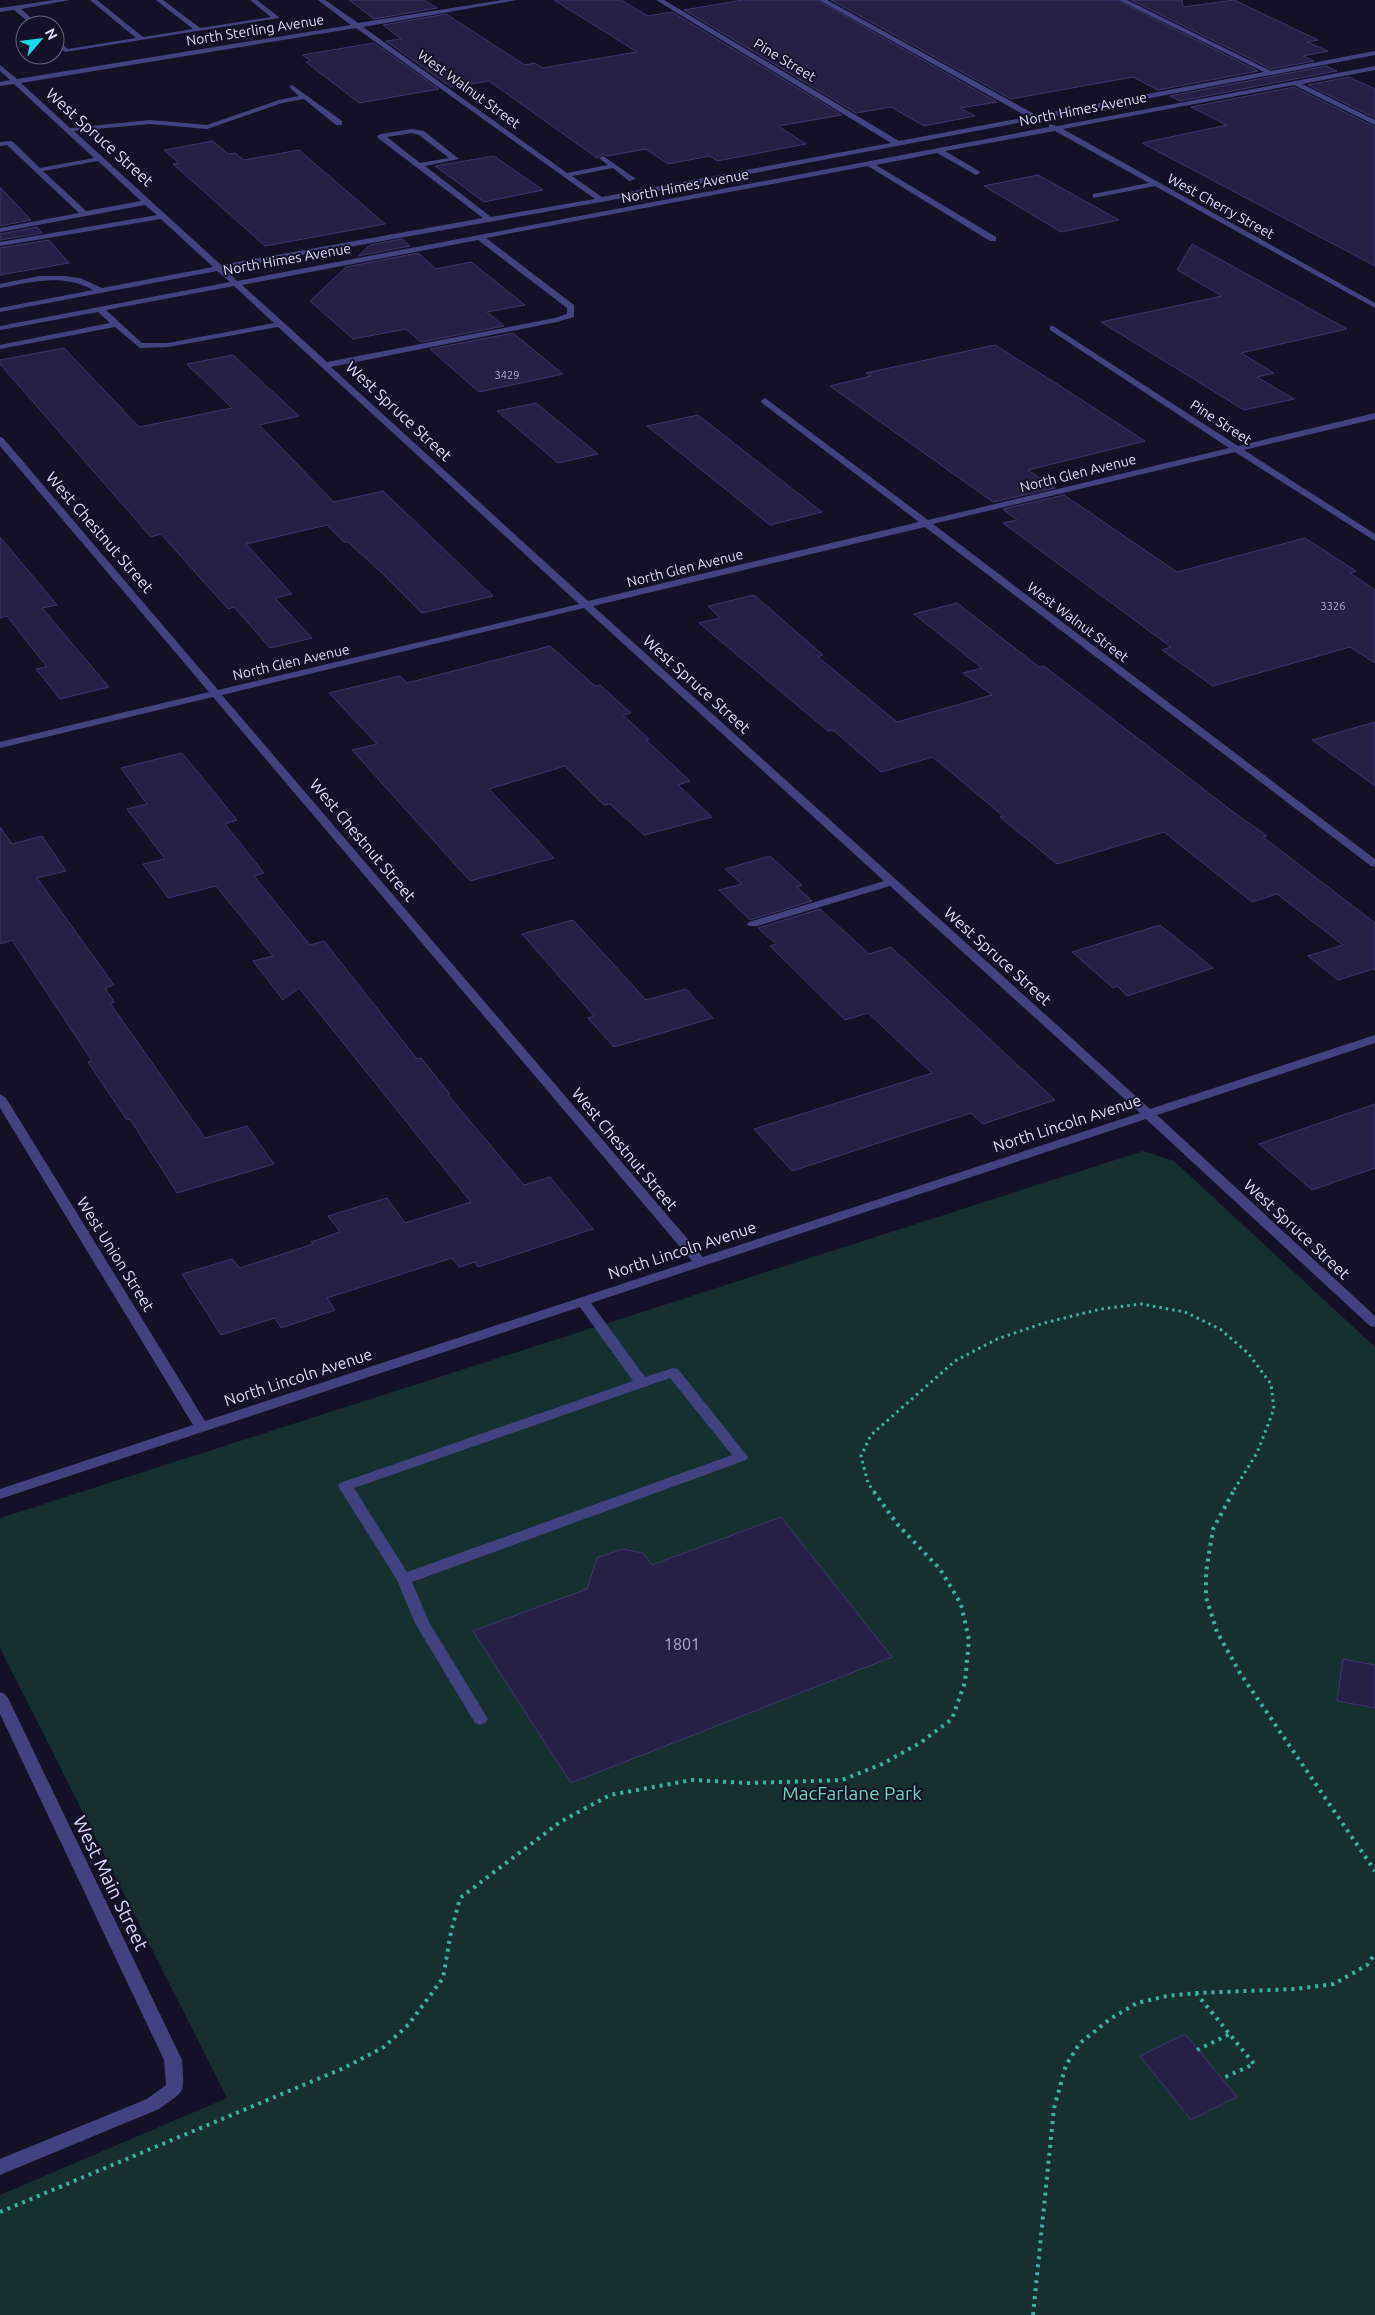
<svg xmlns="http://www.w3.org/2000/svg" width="1375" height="2315" font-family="Ubuntu,sans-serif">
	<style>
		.green { fill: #16302f }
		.building { fill: #272046; stroke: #3f3570 }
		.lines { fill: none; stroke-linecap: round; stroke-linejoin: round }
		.path-far1 { stroke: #3cafa5; stroke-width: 3; stroke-dasharray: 2.5 4; stroke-linecap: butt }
		.path { stroke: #3cafa5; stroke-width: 4; stroke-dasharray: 3 5; stroke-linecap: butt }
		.minor { fill: #434281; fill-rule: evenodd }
		.labels { text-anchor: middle; stroke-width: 4; stroke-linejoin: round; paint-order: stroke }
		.far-number-label { font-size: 11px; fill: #b0adce }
		.far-street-label { font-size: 14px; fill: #dedcfc; stroke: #151227 }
		.street-label { font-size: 16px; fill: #dedcfc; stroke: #151227 }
		.near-number-label { font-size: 16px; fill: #b0adce }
		.near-park-label { font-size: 19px; fill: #6ed5b8; stroke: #151227 }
		.near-street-label { font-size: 19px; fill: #dedcfc; stroke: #151227 }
	</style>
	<rect width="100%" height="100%" fill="#151227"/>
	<path class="green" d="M1143,1151l31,10 201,186v968h-1375v-120l227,-97 -227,-450v-130z"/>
	<path class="building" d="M349,0h75l13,8 -63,11z
		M554,0h67l27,16 24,-4 170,103 -64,11 28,18 -89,17 -7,-5 -42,8 -22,-15 -39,7 -5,-2 -5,4 -108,-77 -38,6 -65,-46 15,-2 -18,-14 63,-11 79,51 10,-2 7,5 95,-16z
		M743,0h74l180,102 -37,6 15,8 -51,10 -33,-19 -35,6 -172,-103z
		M831,0h286l141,71 -100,19 -25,-13 -122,22z
		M1131,0h51l1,7 51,-7 84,40 -11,2 21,9 -25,5 11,5 -43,8z
		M374,43l65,46 -80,14 -53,-41 5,-1 -9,-6z
		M1326,66l11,5 -157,30 -10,-5z
		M1349,77l26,12v29l-67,-33z
		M1294,87l81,40v139l-233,-123 85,-18 -36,-18z
		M213,141l15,13 7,-1 9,7 55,-10 86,74 -120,22 -92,-82 6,-1 -15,-13z
		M494,156l49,34 -59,12 -49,-36z
		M1038,175l81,45 -58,12 -77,-46z
		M0,187l31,33 -31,6z
		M37,227l5,6 -42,7v-6z
		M402,239l8,7 -52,10 12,-11z
		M49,240l20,23 -69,12v-27z
		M1192,244l155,85 -106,24 33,20 -17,4 37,22 -50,11 -143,-88 121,-26 -45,-26z
		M418,253l18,16 35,-7 54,43 -38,7 17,14 -83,16 -15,-13 -53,10 -43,-38 36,-34z
		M513,333l50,41 -84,18 -49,-43z
		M995,345l62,39 88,57 -117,29 27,18 -62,14 -163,-116 41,-10 -5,-3z
		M64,348l75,79 93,-19 -45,-44 46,-9 66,61 -40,9 75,77 49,-11 110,105 -71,17 -38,-38 -36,-33h-4l-17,-17 -81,19 46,50 -17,4 37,40 -42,10 -36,-41 -6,2 -67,-75 -10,3 -151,-173v-4z
		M536,403l62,51 -40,9 -61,-52z
		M698,415l124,97 -52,13 -123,-99z
		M1064,495l113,77 128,-34 51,33 -6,2 25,17v73l-25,-16 -137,39 -51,-36 9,-3 -168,-124 14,-3 -14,-11z
		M0,537l57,68 -15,3 67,79 -49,12 -24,-30 11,-2 -40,-51 -7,2z
		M754,595l69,60 -5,2 79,65 95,-27 -29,-22 19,-5 -68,-54 43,-11 82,64 5,-1 188,145 35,25 -4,1 112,86v47l-2,-1 -35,11 -30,-24 35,-11 -66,-51 -25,8 -88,-70 -107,32 -57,-47 3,-1 -70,-59 -52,15 -48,-42 -5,1 -129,-108 21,-5 -12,-12z
		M550,646l45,40 5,-1 31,28 -8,2 26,24 -3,1 44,41 -12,4 34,32 -68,18 -34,-31 -6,1 -39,-39 -76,23 65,69 -84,23 -118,-131 25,-6 -48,-51 71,-17 7,7z
		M1375,722v64l-63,-46z
		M182,753l55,67 -12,4 39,49 -10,3 56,69 14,-4 93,118 4,-1 29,36 -2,1 76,90 26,-8 43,52 -115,38 -3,-5 -16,5 -7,-9 -125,40 8,12 -54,18 -6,-10 -54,17 -39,-61 50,-15 8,9 73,-24 -2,-2 29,-10 -12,-16 59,-18 18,25 66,-21 -172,-214 -16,12 -30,-39 20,-5 -57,-70 -48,12 -25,-34 22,-5 -38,-50 20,-5 -26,-36z
		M0,827l12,17 30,-8 24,35 -29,7 77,107 -9,3 9,14 -4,1 95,135 42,-12 27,38 -97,29 -47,-74 -3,1 -39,-58 4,-1 -80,-121 -12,4z
		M770,856l32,29 -5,2 15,14 -62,19 -31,-30 23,-6 -17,-15z
		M820,909l49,45 22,-7 164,153 -72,24 -12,-11 -179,58 -38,-42 178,-56 -64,-60 -23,7 -75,-74 6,-2 -18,-16z
		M573,920l73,80 40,-11 27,29 -99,29 -26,-29 6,-2 -72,-82z
		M1160,925l53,43 -86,28 -10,-10 -4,2 -41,-36z
		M1375,1104v64l-63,22 -53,-46z
		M781,1517l111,140 -321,126 -98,-152 114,-42 10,-31 26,-9 20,4 9,12z
		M1343,1659l32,6v43l-38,-7z
		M1185,2034l52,63 -46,23 -51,-64z"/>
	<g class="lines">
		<path class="path-far1" d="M875,1493l-7,-10 -7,-27 10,-21 84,-74 42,-22 47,-16 57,-14 40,-5 44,8 35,17 28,24 23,31 3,25 -17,44 -25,40"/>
		<path class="path" d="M1233,1492l-20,37 -7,43v25l11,35 23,41 135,198
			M1196,1993l58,71 -33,15
			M1197,2050l33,-16
			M0,2212l344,-144 40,-21 25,-23 34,-46 8,-46 9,-34 100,-76 50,-27 82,-15 57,3 93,-3 40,-16 38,-21 32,-24 13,-37 4,-42 -8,-36 -21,-35 -42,-44 -24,-33
			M1033,2315l21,-207 12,-43 14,-22 30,-24 27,-16 30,-7 30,-3 98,-4 39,-5 33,-19 8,-11"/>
		<path class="minor" d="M54,0h16l-49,9 18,16h-7l-18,-15 -14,2v-4z
			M90,0h7l46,37 50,-8 -37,-29h7l37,28 71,-11 -21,-17h7l23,18 -215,34 -10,-8v-5l13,10 68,-11z
			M318,0h7l33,23 144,-23h15l-154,27 204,146 41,-8 -9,-7 4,-2 33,23 -7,2 -16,-13 -41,8 30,21 289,-54 -235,-143h8l235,141 129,-24 -209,-117h8l209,115 228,-43 -145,-72h8l144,71 104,-20v4l-339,65 -4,2 -3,-1 -428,81 -376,67 12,12 812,-154v-3l8,2 318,-60v4l-73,14 73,36v5l-81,-40 -231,44 312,174v5l-220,-122 -62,12v-4l56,-11 -94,-52 -110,20 34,20 1,2 -4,2 -39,-22 -61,12 120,72v4h-6l-122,-75 -382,72 88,67v12l-17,5 -226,45 257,234 331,-79 -157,-119 -1,-2 4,-3 163,122 301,-72 -179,-118v-4h3l185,120 137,-33v6l-131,31 131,84v7l-140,-89 -302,72 442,335v8l-4,-1 -446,-339 -332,79 557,503 225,-74v8l-218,72 218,201v11l-5,-1 -224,-207 -555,184 54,74 28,-9 5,1 70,88 -2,3 -334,122 17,40 59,97 -3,4 -5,2 -5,-2 -60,-100 -18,-43 -59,-94 2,-3 293,-102 -53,-74 -580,192v-10l193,-64 -193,-317v-14l6,4 199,323 487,-160 -479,-564 -213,51v-6l209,-50 -209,-246v-9l3,1 215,252 361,-86 -301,-277 -110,20 -28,1 -25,-21 -115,22v-4l110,-22 -12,-11 -98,18v-4l230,-44 -13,-11 -217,41v-4l93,-18c-29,-17 -62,-8 -93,-2v-4l39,-8h25l16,2 22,10 111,-21 -52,-48 -161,27v-4l157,-27 -12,-10 -145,27v-4l79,-15 -72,-68 -7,1v-4l12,-1 28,27 54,-10 -80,-74 -14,2v-4l10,-2 -10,-9v-6l17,14 334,-54zM356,28l239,171 -104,18 -66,-51 34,-7 -35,-28 -12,-2 -31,5 -4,2 1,2 105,80 -262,47 -147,-134 76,-7 57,5 75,-26 22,-4 32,26h6v-4l-50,-36 -3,2 10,9 -20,4 -72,25 -57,-5 -80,8 -49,-45zM412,133l7,2 30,23 -29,5 -33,-26zM98,161l43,40 -55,10 -43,-40zM478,240l89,68v6l-12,4 -228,44 -85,-77zM234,286l40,37 -106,20h-26l-36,-33zM584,608l300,273 -135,41 -2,2 2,2h8l133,-40 250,227 -437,144 -481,-562zM670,1378l62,77 -325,117 -53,-84z
			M0,1692l5,2 3,4 174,362c2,34 5,29 -23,49l-159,66v-16l147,-60 19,-14 -2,-25 -164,-346z"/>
	</g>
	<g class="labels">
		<g class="far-number-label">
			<text x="507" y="379">3429</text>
			<text x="1333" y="610">3326</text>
		</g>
		<g class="far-street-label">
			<text transform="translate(255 30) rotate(-9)" y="5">North Sterling Avenue</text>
			<text transform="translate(785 60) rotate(31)" y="5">Pine Street</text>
			<text transform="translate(469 89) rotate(36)" y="5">West Walnut Street</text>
			<text transform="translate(1083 109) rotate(-11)" y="5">North Himes Avenue</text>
			<text transform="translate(685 186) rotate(-11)" y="5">North Himes Avenue</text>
			<text transform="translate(1221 206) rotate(29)" y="5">West Cherry Street</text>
			<text transform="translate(287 259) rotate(-10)" y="5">North Himes Avenue</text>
			<text transform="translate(1221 422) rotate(33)" y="5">Pine Street</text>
			<text transform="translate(1078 473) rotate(-14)" y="5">North Glen Avenue</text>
			<text transform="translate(685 568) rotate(-14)" y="5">North Glen Avenue</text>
			<text transform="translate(1078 622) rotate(37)" y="5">West Walnut Street</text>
			<text transform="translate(291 662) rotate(-13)" y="5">North Glen Avenue</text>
		</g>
		<g class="street-label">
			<text transform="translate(100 137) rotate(42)" y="6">West Spruce Street</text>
			<text transform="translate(399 411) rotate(43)" y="6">West Spruce Street</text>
			<text transform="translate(100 532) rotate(49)" y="6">West Chestnut Street</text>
			<text transform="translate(697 684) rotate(42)" y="6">West Spruce Street</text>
			<text transform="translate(363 840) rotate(50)" y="6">West Chestnut Street</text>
			<text transform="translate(998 956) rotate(42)" y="6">West Spruce Street</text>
			<text transform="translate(1067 1123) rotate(-18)" y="6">North Lincoln Avenue</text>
			<text transform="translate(625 1149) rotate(50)" y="6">West Chestnut Street</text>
			<text transform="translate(1297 1229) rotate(43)" y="6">West Spruce Street</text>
			<text transform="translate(682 1250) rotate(-18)" y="6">North Lincoln Avenue</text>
			<text transform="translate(116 1254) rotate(58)" y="6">West Union Street</text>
			<text transform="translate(298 1377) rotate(-18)" y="6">North Lincoln Avenue</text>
		</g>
		<g class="near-number-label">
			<text x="682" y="1650">1801</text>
		</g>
		<g class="near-park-label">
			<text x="852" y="1800">MacFarlane Park</text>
		</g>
		<g class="near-street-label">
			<text transform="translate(111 1883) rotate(64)" y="7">West Main Street</text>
		</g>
	</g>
	<g transform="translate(40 40) rotate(62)"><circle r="24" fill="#151227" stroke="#65637c"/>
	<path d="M0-4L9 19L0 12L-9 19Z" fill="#1bdae9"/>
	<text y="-8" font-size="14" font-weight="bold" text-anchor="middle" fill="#dedcfc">N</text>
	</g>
</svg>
